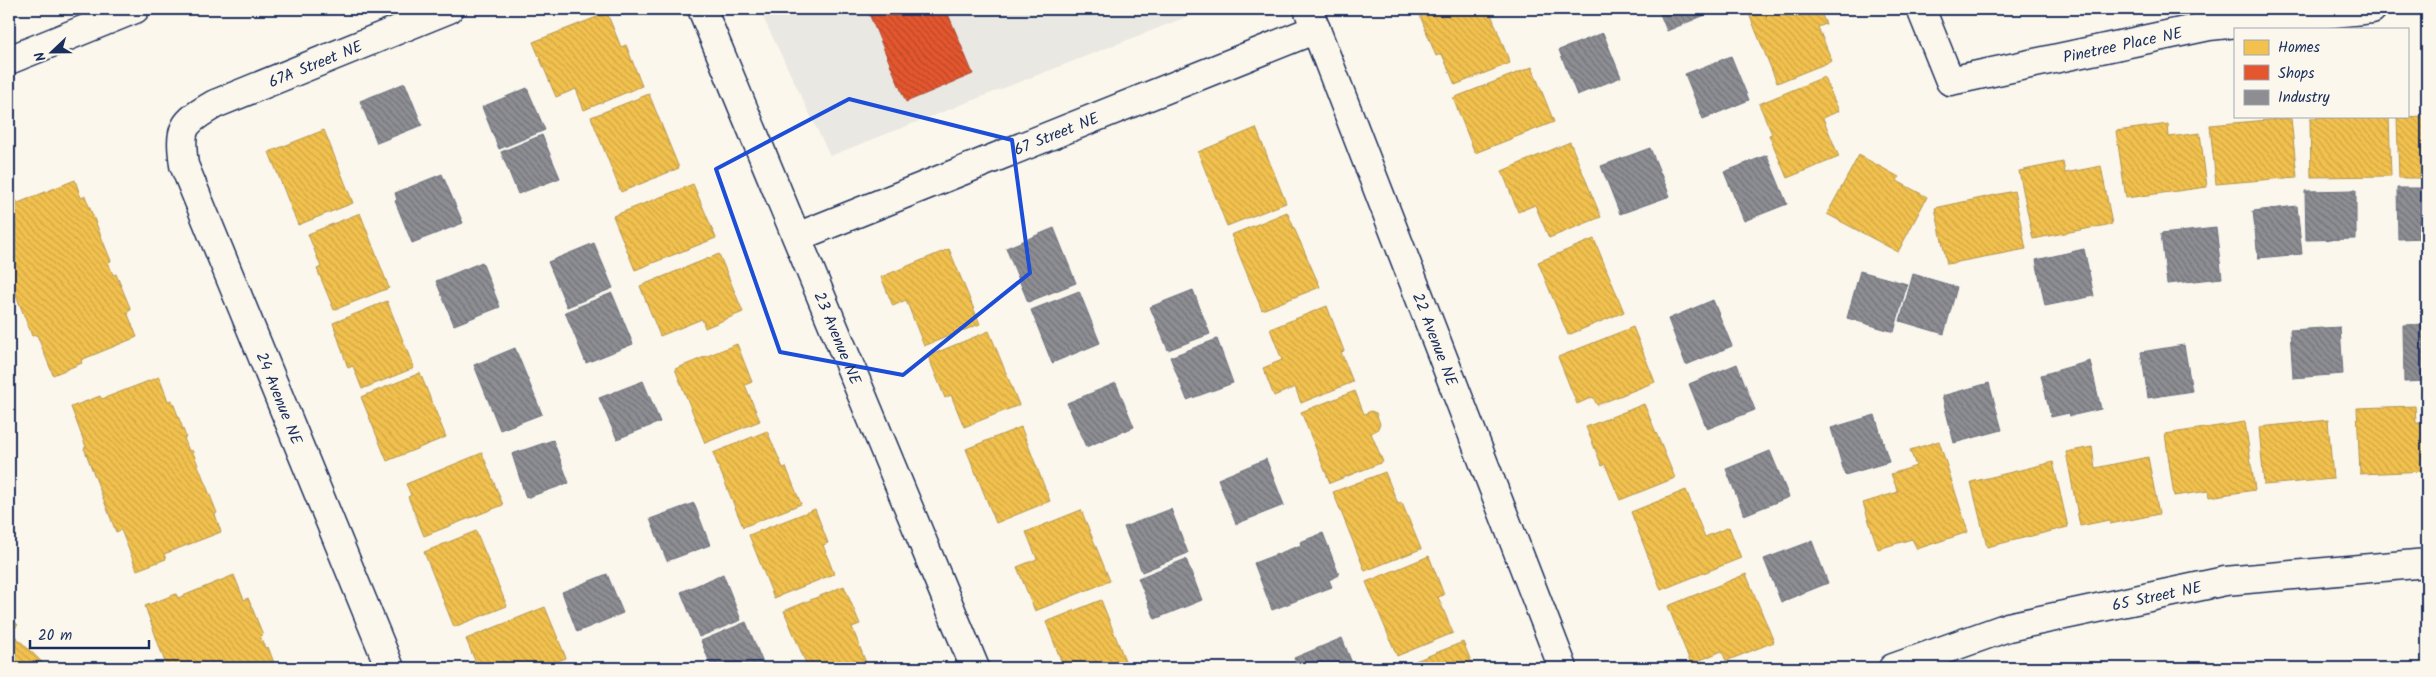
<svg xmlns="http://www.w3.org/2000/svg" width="2436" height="677" font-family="Kalam,sans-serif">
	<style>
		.built { fill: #eae8e2 }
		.homes { fill: url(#homes-back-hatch); stroke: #b29553 }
		.shops { fill: url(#shops-back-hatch); stroke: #a84b3c }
		.industry { fill: url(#industry-back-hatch); stroke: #6b7182 }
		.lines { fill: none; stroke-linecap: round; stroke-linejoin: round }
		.minor-casing { stroke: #1b2f5e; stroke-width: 31 }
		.secondary-casing { stroke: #1b2f5e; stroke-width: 31 }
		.minor { stroke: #fbf7ec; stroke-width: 28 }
		.secondary { stroke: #fbf7ec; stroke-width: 28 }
		.marked { fill: none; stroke: #1d4ed8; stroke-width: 4; stroke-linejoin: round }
		.labels { text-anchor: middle; stroke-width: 5; stroke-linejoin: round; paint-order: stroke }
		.street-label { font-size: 16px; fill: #1b2f5e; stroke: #fbf7ec }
	</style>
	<defs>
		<pattern id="homes-back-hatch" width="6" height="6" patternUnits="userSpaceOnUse" patternTransform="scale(1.25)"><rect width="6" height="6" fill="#f2c14e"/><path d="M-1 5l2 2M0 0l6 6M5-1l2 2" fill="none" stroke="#cfa646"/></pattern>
		<pattern id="shops-back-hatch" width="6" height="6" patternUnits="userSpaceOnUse" patternTransform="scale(1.25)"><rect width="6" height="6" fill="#e4572e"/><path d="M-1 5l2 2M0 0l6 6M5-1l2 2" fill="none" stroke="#b8482a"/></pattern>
		<pattern id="industry-back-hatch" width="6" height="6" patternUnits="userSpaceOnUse" patternTransform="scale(1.25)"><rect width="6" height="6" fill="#8d8d92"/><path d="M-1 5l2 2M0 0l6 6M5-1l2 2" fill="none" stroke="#72747a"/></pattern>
	</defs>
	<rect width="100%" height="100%" fill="#fbf7ec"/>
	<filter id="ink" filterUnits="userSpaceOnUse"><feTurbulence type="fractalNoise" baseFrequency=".02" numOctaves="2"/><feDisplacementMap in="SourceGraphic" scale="10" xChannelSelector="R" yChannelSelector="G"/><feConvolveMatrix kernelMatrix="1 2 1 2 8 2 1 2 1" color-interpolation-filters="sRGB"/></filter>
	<g filter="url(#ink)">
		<path class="built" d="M759,9h448l-377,147z"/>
		<path class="homes" d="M1430,9h59l21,54 -55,22 -13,-31 -6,2 -17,-43z
			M1747,9h72l7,15 -8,3 14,34 -55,22z
			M607,13l14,34 5,-2 16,41 -58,24 -8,-21 -20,8 -23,-55z
			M1532,67l22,55 -79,31 -22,-55z
			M1824,77l15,34 -16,7 16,39 -52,21 -18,-43 3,-1 -13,-30z
			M649,94l30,74 -58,24 -30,-75z
			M2345,116h44l2,60 -80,1 -1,-59z
			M2427,116v62h-28l-2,-61z
			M2291,118l6,59 -81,7 -6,-59z
			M2168,124l1,13 31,-4 7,54 -81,11 -10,-67z
			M1256,128l30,75 -59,23 -29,-74z
			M324,130l29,73 -55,22 -29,-73z
			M1570,142l31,75 -52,21 -14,-33 -17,7 -16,-41z
			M1859,155l40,22 -2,4 30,16 -29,55 -71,-38z
			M2063,162l2,11 36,-7 11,58 -79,15 -14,-68z
			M75,180l6,18 4,-2 26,65 -3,1 5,13 3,-1 15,36 -4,2 10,25 -56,23 1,3 -29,12 -16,-40 -5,1 -23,-59v-74l7,-3 2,3z
			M693,184l23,54 -81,32 -22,-54z
			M2014,191l12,58 -79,15 -12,-56z
			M1287,212l33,75 -58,23 -31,-75z
			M360,213l29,75 -55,22 -17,-41 4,-2 -13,-33z
			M1594,239l30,73 -56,23 -30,-73z
			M949,249l31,75 -56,22 -18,-46 -13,6 -12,-29z
			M719,254l24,58 -38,16 -3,-9 -42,17 -20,-50z
			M387,301l27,67 -52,21 -9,-23 -5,2 -15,-45z
			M1327,306l17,45 -3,1 12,30 -52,21 -6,-16 -21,9 -11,-28 19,-8 -12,-31z
			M1633,327l22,55 -58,23 -4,-8 -16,7 -19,-47z
			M989,331l30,74 -55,22 -13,-32 -6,3 -17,-42z
			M737,344l15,38 -7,3 15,36 -55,22 -30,-74z
			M420,373l26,64 -59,24 -26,-64z
			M159,377l9,24 4,-1 14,37 -2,1 5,13 3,-1 25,63 -2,1 6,18 -57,22 2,5 -29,11 -16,-40 -5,2 -32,-84 2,-1 -15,-40 29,-11 2,3z
			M1355,391l9,23 7,-3 5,2 4,11 -3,6 -6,3 12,29 -53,21 -29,-71z
			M1644,404l31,74 -55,22 -15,-36 -3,2 -16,-39z
			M2415,406l1,17h11v48l-67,3 -3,-66z
			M2328,420l5,59 -69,6 -5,-58z
			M2245,422l10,68 -46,7 -1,-6 -34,5 -9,-62z
			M1021,427l29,74 -54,22 -30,-74z
			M767,431l16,37 3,-1 15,37 -58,23 -30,-74z
			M1939,441l29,91 -51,17 -5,-10 -34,10 -15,-46 35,-11 -7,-18 25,-8 -6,-16z
			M2092,447l3,21 53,-11 11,57 -49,10 -1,-4 -29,6 -14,-74z
			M482,453l21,52 -79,31 -16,-39 3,-2 -5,-11z
			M2053,462l15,65 -81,20 -16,-65z
			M1385,472l13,32 4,-1 19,46 -56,22 -32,-79z
			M1686,490l19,47 24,-10 12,31 -80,32 -30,-78z
			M815,509l13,34 -5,2 11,29 -60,24 -25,-63z
			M1081,510l29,71 -75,30 -18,-44 20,-8 -11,-27z
			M476,531l31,75 -53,21 -30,-75z
			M1429,556l15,39 -6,2 15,36 -56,23 -31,-74z
			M1746,574l28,68 -48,19 -4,-10 -31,13 -23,-58z
			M234,575l10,25 4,-2 15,37 -3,1 5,12 3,-1 8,21h-109l-22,-62 31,-12 2,4z
			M844,586l16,38 -8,3 16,41h-60l-24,-57z
			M1101,600l27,68h-64l-18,-46z
			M545,607l21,51 -26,10h-62l-12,-29z
			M9,617l9,8 -7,7 36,35 -2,1h-36z
			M1463,642l11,26h-70l-1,-2z"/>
		<path class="shops" d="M867,9h79l27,65 -67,28z"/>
		<path class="industry" d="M1658,9h52l2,3 -45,19z
			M1603,33l18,44 -44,18 -18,-45z
			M1731,56l18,44 -46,19 -18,-45z
			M405,83l17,42 -45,18 -17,-42z
			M527,88l18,42 -46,19 -17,-42z
			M542,135l18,43 -42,16 -17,-42z
			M1650,148l20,48 -50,18 -19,-48z
			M1767,155l20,49 -43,17 -20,-49z
			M442,174l21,49 -51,20 -17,-42 2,-1 -2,-7z
			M2397,188h30v50l-29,1z
			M2356,190v49l-50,1 -1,-49z
			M2297,206l5,48 -44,4 -5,-47z
			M1054,228l22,55 -48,19 -22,-54z
			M2216,228l6,50 -55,6 -6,-50z
			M594,243l19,45 -46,19 -19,-45z
			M2084,249l10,47 -49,10 -9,-46z
			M482,262l18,45 -46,18 -18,-44z
			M1860,271l47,13 -13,48 -47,-14z
			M1913,274l44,13 -13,47 -44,-13z
			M1193,290l17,44 -42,16 -18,-43z
			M1079,291l21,52 -48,20 -21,-53z
			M612,293l21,51 -47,19 -21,-51z
			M1713,300l19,46 -46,19 -18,-46z
			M2427,324v57l-23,1 -1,-57z
			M2340,327l3,47 -50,4 -3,-48z
			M1217,339l16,44 -46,17 -17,-43z
			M2184,345l8,46 -44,7 -7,-46z
			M515,348l27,66 -42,16 -26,-65z
			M2090,361l11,48 -31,7 -1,-3 -18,4 -10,-42z
			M1737,364l18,46 -48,19 -18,-45z
			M643,381l17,41 -43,17 -18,-41z
			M1116,383l18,44 -48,20 -19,-44z
			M1989,383l13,47 -48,13 -12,-47z
			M1875,415l14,47 -44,13 -14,-47z
			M553,440l16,43 -43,15 -14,-44z
			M1770,451l19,46 -45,18 -18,-46z
			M1266,459l18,46 -48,19 -18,-45z
			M694,503l16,42 -43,16 -17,-42z
			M1171,509l17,44 -46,19 -18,-45z
			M1323,533l16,42 -10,5 3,7 -60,23 -18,-47 47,-18 -1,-3z
			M1812,541l16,42 -47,19 -17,-43z
			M1186,559l16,41 -47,19 -17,-41z
			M607,574l16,39 -46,19 -15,-40z
			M723,574l18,46 -42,17 -18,-45z
			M746,622l19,46h-53l-11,-27z
			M1342,638l12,30h-56l-4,-10z"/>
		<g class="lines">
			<defs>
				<g id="minor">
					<path id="s1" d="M702,9l273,659"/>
					<path id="s2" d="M1308,9l255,659"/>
					<path id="s3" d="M1921,9l29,72 259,-55 163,-17"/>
					<path id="s4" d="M797,237l519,-208"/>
					<path id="s5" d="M390,668l-206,-503c-5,-38 -2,-42 31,-61l234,-95"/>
					<path id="s6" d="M1893,668l115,-41 217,-46 202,-18"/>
				</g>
				<path id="secondary" d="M9,60l126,-51"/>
			</defs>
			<use href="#minor" class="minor-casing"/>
			<use href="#secondary" class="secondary-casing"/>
			<use href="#minor" class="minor"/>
			<use href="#secondary" class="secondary"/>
		</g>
	</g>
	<path class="marked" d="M849,99l163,41 18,133 -127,102 -123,-23 -64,-183z"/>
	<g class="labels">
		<g class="street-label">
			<text dy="6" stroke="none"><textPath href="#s3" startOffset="254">Pinetree Place NE</textPath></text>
			<text dy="6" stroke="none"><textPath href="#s5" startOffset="728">67A Street NE</textPath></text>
			<text dy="6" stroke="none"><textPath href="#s4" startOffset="279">67 Street NE</textPath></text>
			<text dy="6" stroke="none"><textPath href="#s2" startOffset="354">22 Avenue NE</textPath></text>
			<text dy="6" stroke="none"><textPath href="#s1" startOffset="356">23 Avenue NE</textPath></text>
			<text transform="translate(280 398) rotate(68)" y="6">24 Avenue NE</text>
			<text dy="6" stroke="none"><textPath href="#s6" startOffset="274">65 Street NE</textPath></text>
		</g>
	</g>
	<rect width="2436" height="677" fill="none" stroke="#fbf7ec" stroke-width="30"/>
	<rect x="15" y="15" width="2406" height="647" fill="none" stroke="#1b2f5e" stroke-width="2" filter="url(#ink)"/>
	<rect x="2234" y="28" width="175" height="90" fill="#fbf7ec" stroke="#a1a7b3"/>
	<rect x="2244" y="40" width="25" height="15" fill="#f2c14e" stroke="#a1a7b3"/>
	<text x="2278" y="52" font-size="15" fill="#1b2f5e">Homes</text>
	<rect x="2244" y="65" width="25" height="15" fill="#e4572e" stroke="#a1a7b3"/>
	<text x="2278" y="78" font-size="15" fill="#1b2f5e">Shops</text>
	<rect x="2244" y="90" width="25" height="15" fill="#8d8d92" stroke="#a1a7b3"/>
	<text x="2278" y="102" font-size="15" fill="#1b2f5e">Industry</text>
	<g transform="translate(52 52) rotate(248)" stroke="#fbf7ec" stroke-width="4" paint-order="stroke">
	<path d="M0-4L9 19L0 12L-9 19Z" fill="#1b2f5e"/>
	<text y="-8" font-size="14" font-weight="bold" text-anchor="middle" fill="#1b2f5e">N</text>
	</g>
	<path d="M30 640v8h119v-8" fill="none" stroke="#1b2f5e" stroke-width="2.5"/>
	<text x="38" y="640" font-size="15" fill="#1b2f5e" stroke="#fbf7ec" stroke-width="4" paint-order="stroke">20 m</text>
</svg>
